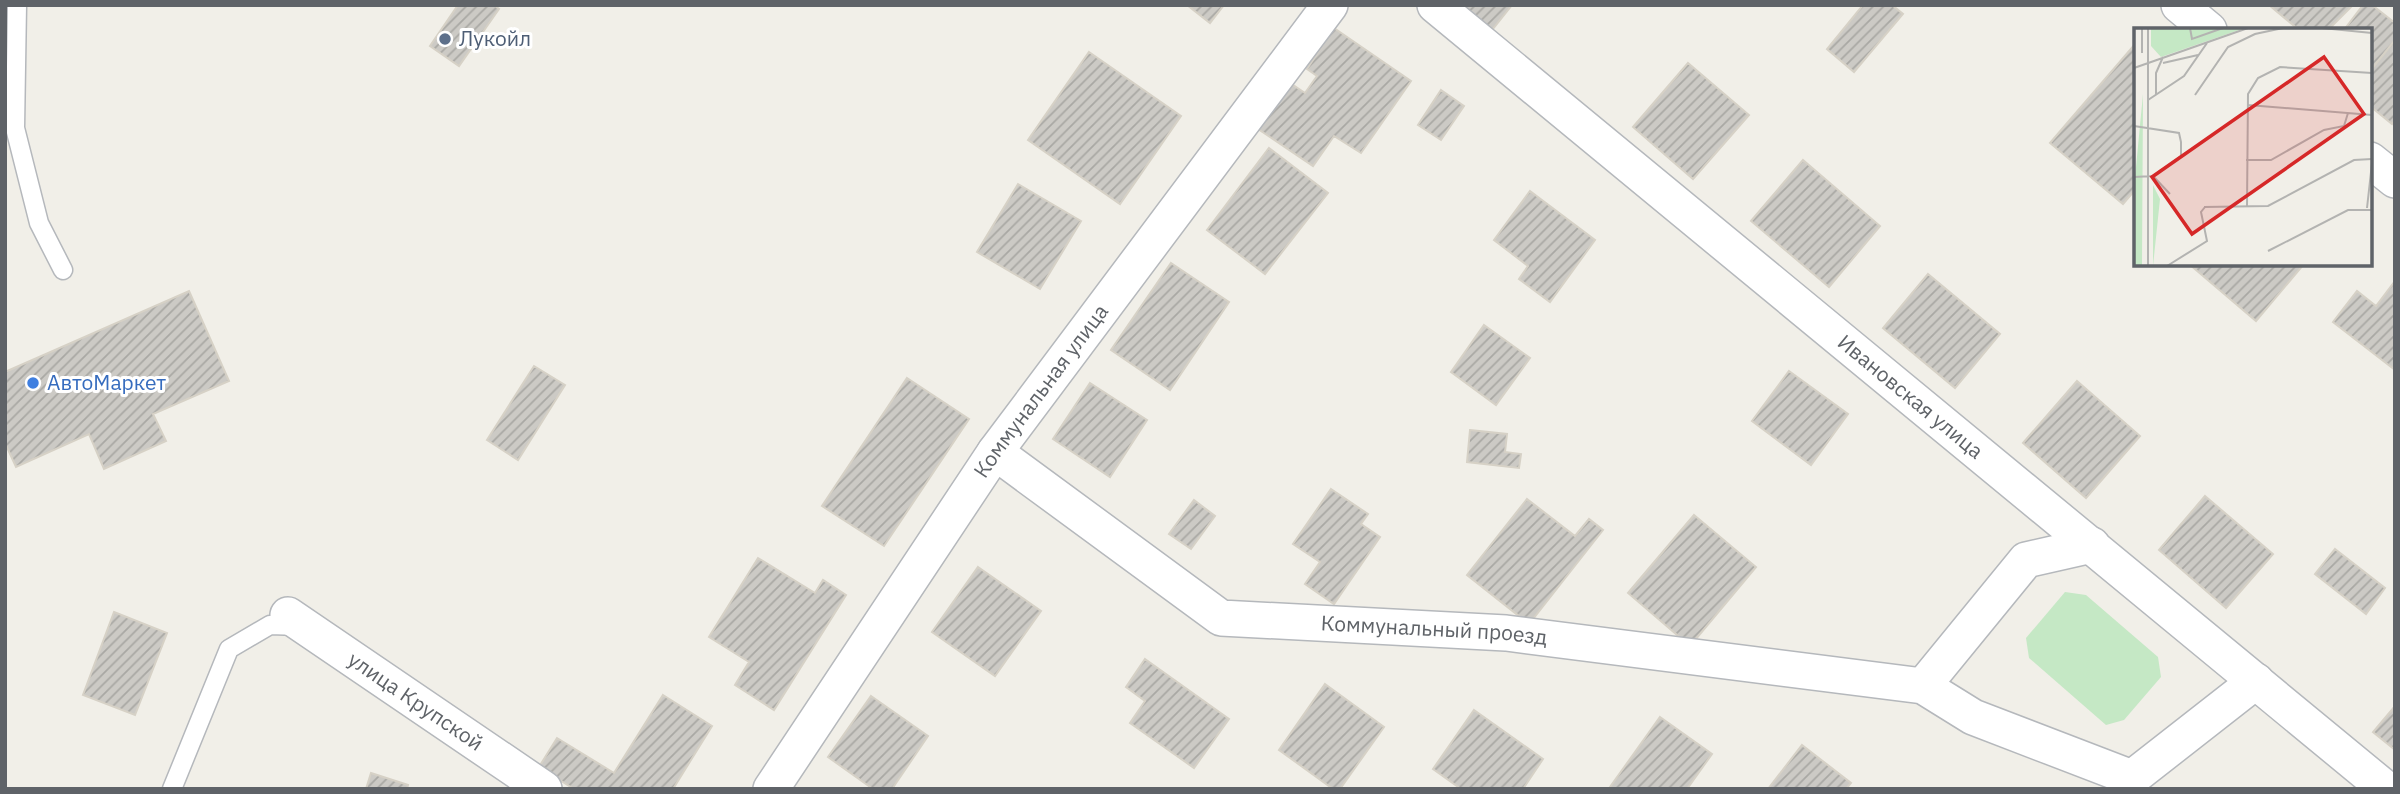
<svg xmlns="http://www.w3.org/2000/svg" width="2400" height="794" font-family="'IBM Plex Sans',sans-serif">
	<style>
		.garden { fill: #c5e8c5 }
		.building { fill: url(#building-hatch); stroke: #d6d1c6; stroke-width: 2 }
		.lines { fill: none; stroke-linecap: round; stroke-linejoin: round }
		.lane-casing { stroke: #b5b8bc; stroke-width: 21 }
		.street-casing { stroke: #b5b8bc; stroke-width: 38 }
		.lane { stroke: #fff; stroke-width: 18 }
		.street { stroke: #fff; stroke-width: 35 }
		.service-dot { fill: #5c6f8a; stroke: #fff; stroke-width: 2.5 }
		.shop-dot { fill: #3f7fe0; stroke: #fff; stroke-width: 2.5 }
		.labels { text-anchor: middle; stroke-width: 6; stroke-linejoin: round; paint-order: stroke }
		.service-label { font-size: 21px; fill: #4e5e75; stroke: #fff; text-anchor: start }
		.shop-label { font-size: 21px; fill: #366cbe; stroke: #fff; text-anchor: start }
		.street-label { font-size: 21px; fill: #5f6368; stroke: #fff }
		.inset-road { fill: none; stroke: #b3b3b1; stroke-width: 2 }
		.view { fill: #d62828; fill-opacity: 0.15; stroke: #d62828; stroke-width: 3.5 }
		.inset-edge { fill: none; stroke: #5f6368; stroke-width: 3.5 }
	</style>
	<defs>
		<pattern id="building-hatch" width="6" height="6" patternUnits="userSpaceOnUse" patternTransform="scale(1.75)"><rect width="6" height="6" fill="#cccac5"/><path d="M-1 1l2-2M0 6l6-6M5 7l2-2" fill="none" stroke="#a9a8a4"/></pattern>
	</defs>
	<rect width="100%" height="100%" fill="#f1efe8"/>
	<path class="garden" d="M2065,592l21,3 72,62 3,20 -37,43 -18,5 -77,-67 -3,-20z"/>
	<path class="building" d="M458,5h36l5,4 -40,57 -29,-20z
		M1187,5h37l-14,18z
		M1461,5h51l-20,25z
		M1863,5h29l11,9 -49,58 -27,-23z
		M2269,5h84l-25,25h-29z
		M2363,5h9l23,18v17l-25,31v-41h-26z
		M1334,28l77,53 -50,72 -27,-17 -21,30 -55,-37 32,-46 15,10 12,-17 -10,-7z
		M2395,40v80l-3,4 -22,-18v-35z
		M2136,43v146l-13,15 -73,-61z
		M1089,52l92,64 -61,88 -92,-64z
		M1688,63l61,52 -56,64 -60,-52z
		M1441,90l23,16 -23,34 -23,-15z
		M1269,148l59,45 -63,81 -58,-44z
		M1803,160l77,66 -51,61 -78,-66z
		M1018,184l63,37 -41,68 -63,-37z
		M1530,191l65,49 -45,62 -31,-23 9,-13 -34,-26z
		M1171,263l58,39 -59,88 -59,-40z
		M2189,264h115l-48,57z
		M1928,274l72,60 -45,54 -72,-60z
		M2395,281v89l-62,-48 24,-31 19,15z
		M189,291l40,90 -76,33 13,27 -62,28 -15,-35 -73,33 -11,-24v-71z
		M1484,325l46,33 -34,47 -45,-33z
		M534,366l31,19 -47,75 -31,-20z
		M1789,371l59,43 -37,51 -59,-44z
		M907,378l62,41 -85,127 -62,-40z
		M2077,381l63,55 -54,62 -63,-55z
		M1090,383l57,37 -37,57 -57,-38z
		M1470,430l37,4 -2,18 16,2 -2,14 -52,-6z
		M1331,489l37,25 -7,10 19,13 -46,67 -29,-20 15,-22 -27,-18z
		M2205,496l68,58 -47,54 -67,-58z
		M1527,499l48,37 14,-17 14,11 -74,94 -62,-49z
		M1194,500l21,16 -24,33 -22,-15z
		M1694,515l62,52 -66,79 -62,-53z
		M2335,549l50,39 -19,26 -51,-40z
		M758,558l57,35 8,-13 23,15 -72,115 -39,-25 14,-23 -40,-25z
		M978,567l63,44 -46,65 -63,-44z
		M114,612l53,21 -32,82 -52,-20z
		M1145,659l84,60 -35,49 -64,-45 15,-22 -19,-14z
		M1325,684l59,43 -44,62h-7l-54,-39z
		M663,695l49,31 -39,63h-99l-35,-22 18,-29 57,35z
		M871,696l57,40 -36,53h-19l-45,-32z
		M2395,706v44l-22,-18z
		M1474,710l69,49 -20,30h-62l-28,-20z
		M1660,717l52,37 -25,35h-74l-3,-2z
		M1802,745l49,38 -5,6h-78z
		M371,773l37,12 -1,4h-41z"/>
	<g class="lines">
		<defs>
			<path id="lane" d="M17,5l-2,123 24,95 24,47
				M172,789l57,-140 41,-24 29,1"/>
			<g id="street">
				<path id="s1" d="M1435,5l951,784"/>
				<path d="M2179,5l30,25"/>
				<path d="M2370,160l25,20"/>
				<path id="s2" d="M995,452l226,166 285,15 417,53 50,31 159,61 124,-97"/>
				<path id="s3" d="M288,615l256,174"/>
				<path d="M1923,686l103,-126 66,-15"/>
				<path id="s4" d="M771,789l224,-337 335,-447"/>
			</g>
		</defs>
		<use href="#lane" class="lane-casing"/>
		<use href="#street" class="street-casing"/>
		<use href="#lane" class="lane"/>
		<use href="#street" class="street"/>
	</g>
	<circle class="service-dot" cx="445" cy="39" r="7"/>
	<circle class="shop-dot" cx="33" cy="383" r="7"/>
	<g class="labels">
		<g class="service-label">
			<text x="459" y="46">Лукойл</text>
		</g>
		<g class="shop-label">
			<text x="47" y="390">АвтоМаркет</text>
		</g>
		<g class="street-label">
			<text dy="7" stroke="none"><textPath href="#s4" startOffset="481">Коммунальная улица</textPath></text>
			<text dy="7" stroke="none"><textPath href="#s1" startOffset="616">Ивановская улица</textPath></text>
			<text dy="7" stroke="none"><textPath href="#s2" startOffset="494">Коммунальный проезд</textPath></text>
			<text dy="7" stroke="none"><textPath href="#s3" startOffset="154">улица Крупской</textPath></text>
		</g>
	</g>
	<g transform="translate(2134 28)">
		<rect width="238" height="238" fill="#f1efe8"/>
		<path d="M9,66l-1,172h-8v-78zM19,157l7,14 -7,67z" fill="#c5e8c5"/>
		<path d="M17,0h94l-84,29 -10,-11z" fill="#c5e8c5"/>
		<path class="inset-road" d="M8,0v25M56,0l2,11 31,-11M188,0l50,5M29,35l35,-8M0,40l114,-40M22,66v-21l7,-16M61,67l33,-48 27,-13 28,-6M14,72l36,-24 23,-33M114,77l124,10M0,98l45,7 2,9v14l-28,20 -19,1M112,132h25l53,-30 20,-4 4,-13M19,148l17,18M113,178l1,-112 10,-16 22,-11 92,6M70,179l64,-1 86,-46 18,-1M233,180l5,-45M134,223l80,-41h24M14,238v-238M33,238l40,-25 -6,-29 4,-5"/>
		<path class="view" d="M190,29l40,57 -172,120 -40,-57z"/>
		<rect width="238" height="238" class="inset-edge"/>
	</g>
	<rect width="2400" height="794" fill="none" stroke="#5f6368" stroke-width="14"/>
</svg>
